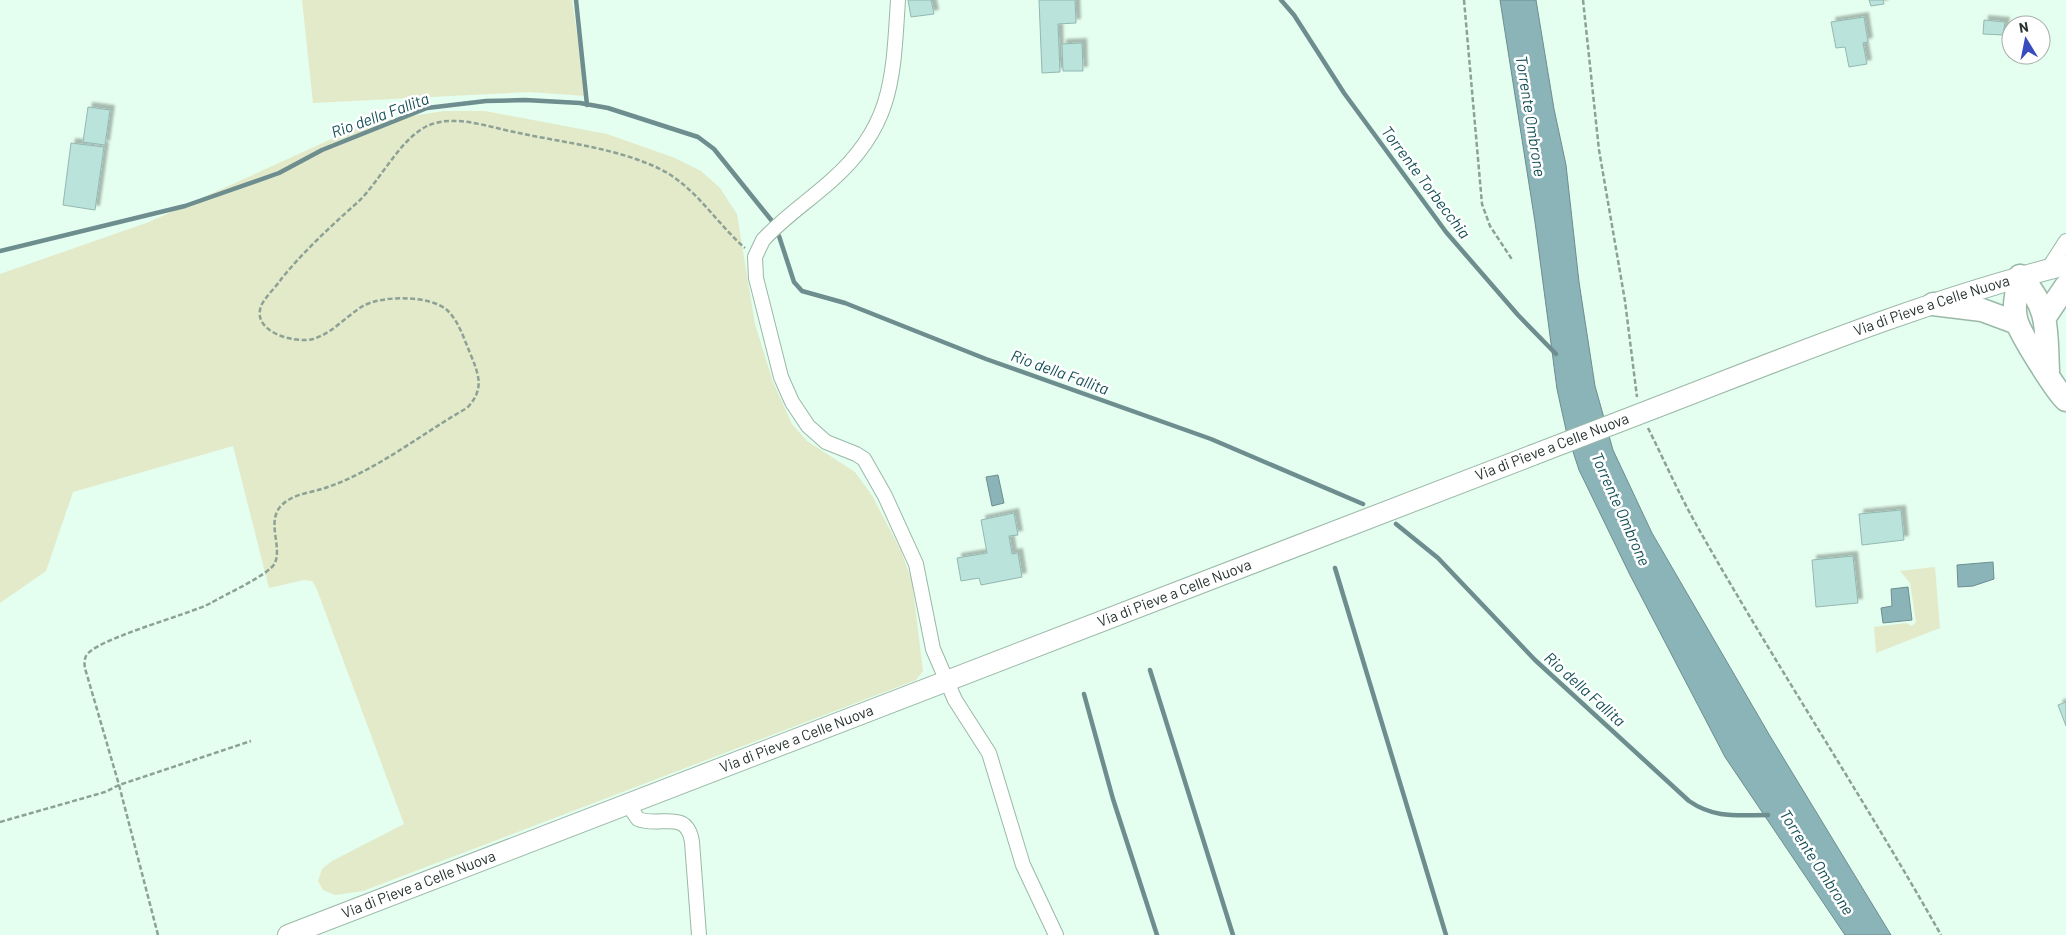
<svg xmlns="http://www.w3.org/2000/svg" width="2066" height="935" font-family="Barlow,sans-serif">
	<style>
		.green { fill: #e3eac9 }
		.water { fill: #8bb4b9; stroke: #6d8d8f }
		.lines { fill: none; stroke-linecap: round; stroke-linejoin: round }
		.stream { stroke: #6d8d8f; stroke-width: 4.5 }
		.building { fill: #b9e3db; stroke: #93b8b1; filter: url(#shadow) }
		.minor-casing { stroke: #9ab8a7; stroke-width: 16 }
		.secondary-casing { stroke: #9ab8a7; stroke-width: 22 }
		.trunk-casing { stroke: #9ab8a7; stroke-width: 25 }
		.path { stroke: #8da196; stroke-width: 2.5; stroke-dasharray: 5 2.5; stroke-linecap: butt }
		.minor { stroke: #fff; stroke-width: 14 }
		.secondary { stroke: #fff; stroke-width: 20 }
		.trunk { stroke: #fff; stroke-width: 22 }
		.secondary-bridge-casing { stroke: #9ab8a7; stroke-width: 22; stroke-linecap: butt }
		.secondary-bridge { stroke: #fff; stroke-width: 20 }
		.labels { text-anchor: middle; stroke-width: 5; stroke-linejoin: round; paint-order: stroke }
		.street-label { font-size: 15px; fill: #27332d; stroke: #fff }
		.water-label { font-size: 16px; font-style: italic; fill: #145056; stroke: #fff }
	</style>
	<defs>
		<filter id="shadow"><feDropShadow dx="4.5" dy="-4.5" stdDeviation="1" flood-color="#0004"/></filter>
	</defs>
	<rect width="100%" height="100%" fill="#e4feef"/>
	<path class="green" d="M302,0h270l14,96 -57,-4 -216,11z
		M444,111h41l122,23 68,24 26,13 19,17 17,26 18,110 18,58 19,42 15,17 48,31 18,25 28,54 11,30 11,90 -7,9 -553,211 -28,4 -12,-5 -5,-9 4,-12 10,-8 72,-37 -88,-237 -4,-6 -8,-1 -35,8 -36,-142 -160,46 -27,79 -46,32v-329l149,-52 218,-99z
		M1935,567l5,61 -64,25 -2,-26 32,-4 6,3 4,-4 -6,-39 -10,-12z"/>
	<path class="water" d="M1500,0h36l18,109 12,56 13,117 16,104 18,64 39,83 118,203 121,199h-46l-120,-178 -95,-182 -51,-105 -13,-40 -9,-41 -22,-167z
		M998,475l6,28 -12,3 -6,-29z
		M1993,562l1,17 -21,7 -15,1 -1,-22z
		M1908,587l4,33 -29,3 -2,-15 11,-2 -1,-17z"/>
	<g class="lines">
		<path class="stream" d="M576,0l11,105
			M1281,0l13,15 50,78 102,139 72,83 38,39
			M779,236l15,46 8,9 43,12 141,56 225,80 152,65
			M0,251l185,-45 94,-33 43,-23 105,-42 59,-7 39,-1 55,3 28,5 90,29 16,12 58,72
			M1396,524l42,34 97,102 154,141c26,18 49,14 79,14
			M1335,568l111,367
			M1150,670l83,265
			M1084,694l29,105 44,136"/>
	</g>
	<path class="building" d="M908,0h23l3,14 -23,3z
		M1039,0h36l1,23 -18,1 2,48 -18,1z
		M1869,0h14l1,4 -13,2z
		M1864,17l4,25 -5,1 4,21 -18,3 -4,-20 -9,1 -5,-26z
		M1984,20l21,2 -2,13 -20,-1z
		M1082,43l1,28h-20l-1,-27z
		M88,107l22,3 -5,35 -22,-3z
		M71,143l33,4 -9,63 -32,-5z
		M1901,510l3,30 -42,5 -3,-31z
		M1014,513l4,22 -9,1 3,18 6,-1 4,24 -41,8 -2,-7 -18,3 -4,-23 30,-5 -6,-33z
		M1853,556l5,47 -42,4 -4,-47z
		M2066,702v24l-8,-21z"/>
	<g class="lines">
		<defs>
			<path id="minor" d="M898,0c-5,76 -4,125 -66,180 -22,20 -48,37 -69,60l-8,17 1,21 25,99 11,25 16,24 18,16 30,12 8,5 21,37 31,68 17,85 22,51 34,53 34,112 33,70
				M2048,269l18,-28
				M627,803l11,16c21,9 49,-11 54,23l7,93"/>
			<g id="secondary">
				<path id="s1" d="M1655,408c135,-52 270,-108 411,-143"/>
				<path id="s2" d="M288,935l1245,-480"/>
			</g>
			<path id="trunk" d="M2020,276c-3,15 -8,32 -3,46 4,13 39,69 49,78
				M2020,276c30,32 26,54 28,95
				M1933,304l49,6 35,13
				M2045,317l21,-31"/>
		</defs>
		<use href="#minor" class="minor-casing"/>
		<use href="#secondary" class="secondary-casing"/>
		<use href="#trunk" class="trunk-casing"/>
		<path class="path" d="M1464,0l18,204 8,22 23,35
			M1583,0l16,150 26,151 12,96
			M1648,428c16,32 31,66 49,98 78,138 166,271 244,409
			M0,822l105,-30 14,-7 -32,-110c-2,-6 -4,-13 -1,-19 9,-17 102,-41 125,-53 13,-8 58,-28 64,-40 7,-17 -8,-40 5,-56 11,-13 30,-14 45,-19 51,-17 96,-54 142,-80 18,-19 12,-33 3,-55 -6,-14 -11,-31 -22,-42 -16,-16 -66,-16 -85,-5 -17,10 -30,27 -50,33 -19,5 -64,-8 -51,-35 5,-9 14,-17 20,-26 23,-28 49,-52 76,-76 23,-22 41,-62 69,-76 7,-3 15,-5 23,-5 22,-1 47,8 69,12 46,10 98,15 141,36 35,17 56,54 85,79
			M158,935l-39,-150 132,-44"/>
		<use href="#minor" class="minor"/>
		<use href="#secondary" class="secondary"/>
		<use href="#trunk" class="trunk"/>
		<defs>
			<path id="secondary-bridge" d="M1533,455l122,-47"/>
		</defs>
		<use href="#secondary-bridge" class="secondary-bridge-casing"/>
		<use href="#secondary-bridge" class="secondary-bridge"/>
	</g>
	<g class="labels">
		<g class="street-label">
			<text dy="5" stroke="none"><textPath href="#s1" startOffset="295">Via di Pieve a Celle Nuova</textPath></text>
			<text transform="translate(1552 447) rotate(-21)" y="5">Via di Pieve a Celle Nuova</text>
			<text dy="5" stroke="none"><textPath href="#s2" startOffset="950">Via di Pieve a Celle Nuova</textPath></text>
			<text dy="5" stroke="none"><textPath href="#s2" startOffset="545">Via di Pieve a Celle Nuova</textPath></text>
			<text dy="5" stroke="none"><textPath href="#s2" startOffset="140">Via di Pieve a Celle Nuova</textPath></text>
		</g>
		<g class="water-label">
			<text transform="translate(380 115) rotate(-20)" y="6">Rio della Fallita</text>
			<text transform="translate(1531 116) rotate(81)" y="6">Torrente Ombrone</text>
			<text transform="translate(1426 182) rotate(53)" y="6">Torrente Torbecchia</text>
			<text transform="translate(1060 372) rotate(20)" y="6">Rio della Fallita</text>
			<text transform="translate(1621 509) rotate(66)" y="6">Torrente Ombrone</text>
			<text transform="translate(1585 689) rotate(42)" y="6">Rio della Fallita</text>
			<text transform="translate(1817 862) rotate(57)" y="6">Torrente Ombrone</text>
		</g>
	</g>
	<g transform="translate(2026 40) rotate(350)"><circle r="24" fill="#ffffff" stroke="#a9adab"/>
	<path d="M0-4L9 19L0 12L-9 19Z" fill="#374cbe"/>
	<text y="-8" font-size="14" font-weight="bold" text-anchor="middle" fill="#27332d">N</text>
	</g>
</svg>
